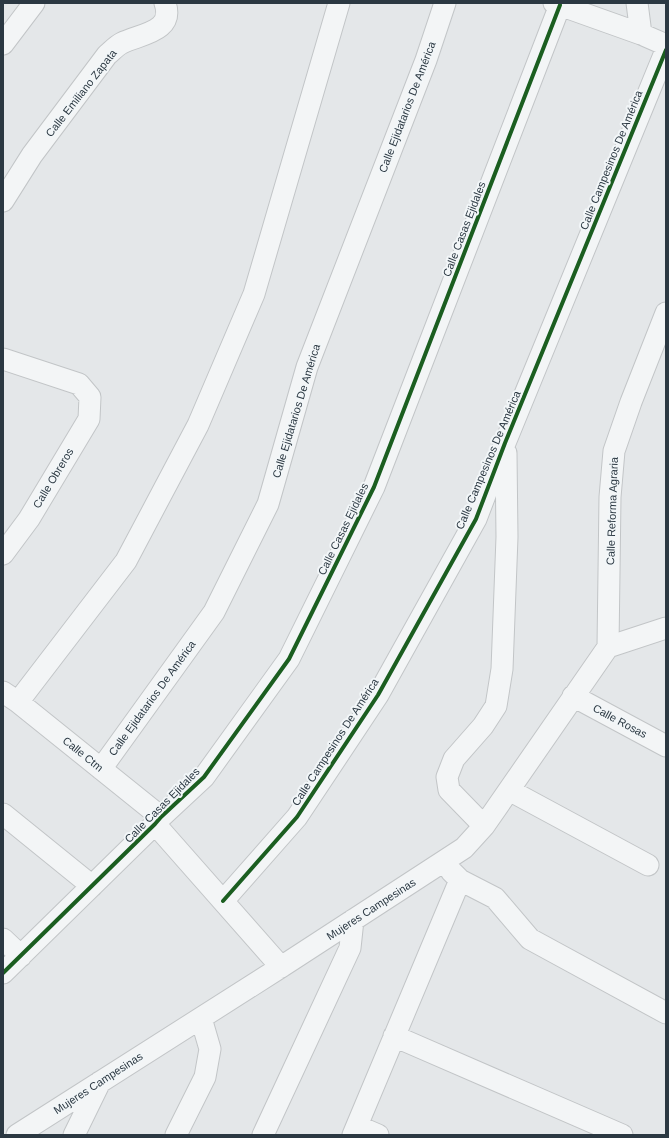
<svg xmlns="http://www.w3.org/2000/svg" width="669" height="1138" font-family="Helvetica,sans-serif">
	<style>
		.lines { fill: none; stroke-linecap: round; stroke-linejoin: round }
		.street-casing { stroke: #c2c5c7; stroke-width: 23 }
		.street { stroke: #f3f5f6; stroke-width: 21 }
		.cycleway-casing { stroke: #f2f6f8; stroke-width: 6 }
		.cycleway { stroke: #1b5e20; stroke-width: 4 }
		.labels { text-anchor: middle; stroke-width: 4; stroke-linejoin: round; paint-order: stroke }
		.street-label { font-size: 11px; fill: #2b3842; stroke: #f2f6f8 }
	</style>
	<rect width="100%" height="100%" fill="#e4e7e9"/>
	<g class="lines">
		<defs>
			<path id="street" d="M554,3l87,31 25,11
				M637,3l4,31
				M3,44l31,-41
				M3,201l29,-46 75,-100c5,-4 9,-9 15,-12 18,-9 53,-11 43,-40
				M3,359l76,25 11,13 -1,22 -60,100 -26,35
				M608,647l2,-150 4,-46 17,-49 35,-89
				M3,692l15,10 143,115
				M573,696l93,50
				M18,702l108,-141 72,-136 56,-131 85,-291
				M101,769l113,-157 54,-108 39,-137 119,-307 19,-57
				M509,790l139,75
				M3,814l89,72
				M155,824l126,143
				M484,826l-35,-36 -2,-13 7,-18 29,-33 13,-20 6,-37 5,-132 -1,-84
				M451,871l9,9 35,18 35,41 136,74
				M223,901l74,-84 81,-122 98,-176 29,-76 161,-393
				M3,939l18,17
				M3,973l152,-149 6,-7 43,-40 85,-118 85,-172 186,-482
				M394,1036l228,99
				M357,1126l21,9
				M17,1135l264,-168 183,-119 20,-22 124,-179 58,-19
				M74,1135l26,-53
				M176,1135l29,-58 5,-28 -9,-31
				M263,1135l87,-187 3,-28
				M353,1135l107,-255"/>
		</defs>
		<use href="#street" class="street-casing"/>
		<use href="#street" class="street"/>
		<defs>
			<path id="cycleway" d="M223,901l74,-84 81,-122 98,-176 29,-76 161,-393
				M3,973l152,-149 6,-7 43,-40 85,-118 85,-172 186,-482"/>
		</defs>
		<use href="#cycleway" class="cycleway-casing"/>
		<use href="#cycleway" class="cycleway"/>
	</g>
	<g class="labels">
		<g class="street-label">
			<text transform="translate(81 93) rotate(-52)" y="4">Calle Emiliano Zapata</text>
			<text transform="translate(407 107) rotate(-69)" y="4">Calle Ejidatarios De América</text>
			<text transform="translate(611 160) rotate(-68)" y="4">Calle Campesinos De América</text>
			<text transform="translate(464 229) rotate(-69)" y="4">Calle Casas Ejidales</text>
			<text transform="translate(296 411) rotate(-73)" y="4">Calle Ejidatarios De América</text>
			<text transform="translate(488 460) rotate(-67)" y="4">Calle Campesinos De América</text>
			<text transform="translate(53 478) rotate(-59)" y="4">Calle Obreros</text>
			<text transform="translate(612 511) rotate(-88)" y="4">Calle Reforma Agraria</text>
			<text transform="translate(343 529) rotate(-64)" y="4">Calle Casas Ejidales</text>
			<text transform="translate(152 698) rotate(-54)" y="4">Calle Ejidatarios De América</text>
			<text transform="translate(620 721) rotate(28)" y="4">Calle Rosas</text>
			<text transform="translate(335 742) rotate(-57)" y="4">Calle Campesinos De América</text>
			<text transform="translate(83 754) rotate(39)" y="4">Calle Ctm</text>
			<text transform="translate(162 805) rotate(-45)" y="4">Calle Casas Ejidales</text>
			<text transform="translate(371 909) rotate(-33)" y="4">Mujeres Campesinas</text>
			<text transform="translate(98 1083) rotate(-33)" y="4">Mujeres Campesinas</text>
		</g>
	</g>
	<rect width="669" height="1138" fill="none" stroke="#2b3842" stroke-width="8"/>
</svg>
